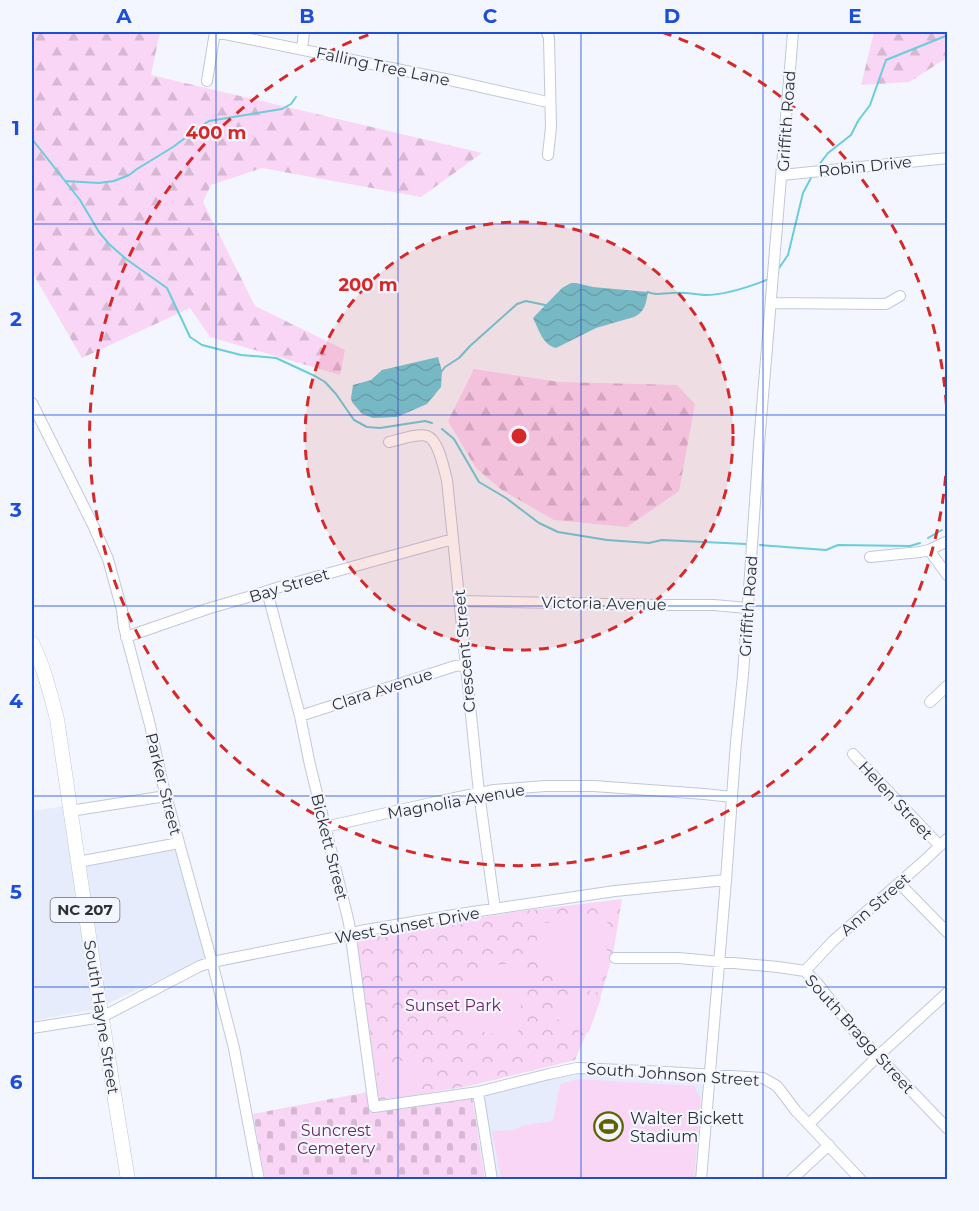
<svg xmlns="http://www.w3.org/2000/svg" width="979" height="1211" font-family="Montserrat,sans-serif">
	<style>
		.built { fill: #e6ecfc }
		.forest { fill: url(#forest-firs) }
		.cemetery { fill: url(#cemetery-stones) }
		.park { fill: url(#park-crowns) }
		.garden { fill: #f9d6f5 }
		.water { fill: url(#water-waves) }
		.lines { fill: none; stroke-linecap: round; stroke-linejoin: round }
		.stream { stroke: #69cdda; stroke-width: 2 }
		.minor-casing { stroke: #c0c8da; stroke-width: 12 }
		.major-casing { stroke: #c0c8da; stroke-width: 15 }
		.minor { stroke: #fff; stroke-width: 10 }
		.major { stroke: #fff; stroke-width: 14 }
		.grid { fill: none; stroke: #1d4ed8; stroke-width: 1.5; stroke-opacity: 0.55 }
		.ring { fill: none; stroke: #d62828; stroke-width: 3; stroke-dasharray: 10 8 }
		.labels { text-anchor: middle; stroke-width: 4.5; stroke-linejoin: round; paint-order: stroke }
		.shield { fill: #f3f6fe; stroke: #686b73; stroke-width: 1.5 }
		.shield-label { font-size: 15px; font-weight: bold; fill: #2d3037 }
		.street-label { font-size: 16px; fill: #2d3037; stroke: #f3f6fe }
		.park-label { font-size: 16px; fill: #6b2867; stroke: #f3f6fe }
		.poi-label { font-size: 16px; fill: #2d3037; stroke: #f3f6fe; text-anchor: start }
		.centre { fill: #d62828; stroke: #f3f6fe; stroke-width: 3 }
		.ring-label { font-size: 18px; text-anchor: middle; font-weight: bold; fill: #d62828; stroke: #f3f6fe; stroke-width: 4.5; stroke-linejoin: round; paint-order: stroke }
		.neatline { fill: none; stroke: #1d4ed8; stroke-width: 2 }
		.grid-label { font-size: 20px; text-anchor: middle; font-weight: bold; fill: #1d4ed8 }
	</style>
	<defs>
		<pattern id="forest-firs" width="22" height="20" patternUnits="userSpaceOnUse" patternTransform="scale(1.5)"><rect width="22" height="20" fill="#f9d6f5"/><path d="M5 1l3.5 6h-7zM16 11l3.5 6h-7z" fill="#d6b8d3"/></pattern>
		<pattern id="cemetery-stones" width="16" height="16" patternUnits="userSpaceOnUse" patternTransform="scale(1.5)"><rect width="16" height="16" fill="#f9d6f5"/><path d="M2 7V4a2 2 0 0 1 4 0v3zM10 15v-3a2 2 0 0 1 4 0v3z" fill="#d6b8d3"/></pattern>
		<pattern id="park-crowns" width="20" height="18" patternUnits="userSpaceOnUse" patternTransform="scale(1.5)"><rect width="20" height="18" fill="#f9d6f5"/><path d="M2 6a3 3 0 1 1 6 0M12 15a3 3 0 1 1 6 0" fill="none" stroke="#d6b8d3"/></pattern>
		<pattern id="water-waves" width="16" height="10" patternUnits="userSpaceOnUse" patternTransform="scale(1.5)"><rect width="16" height="10" fill="#69cdda"/><path d="M0 5q4-4 8 0t8 0" fill="none" stroke="#5bb0bc"/></pattern>
	</defs>
	<rect width="100%" height="100%" fill="#f3f6fe"/>
	<path class="built" d="M65,806l10,60 101,-20 30,112 -110,51 -64,12v-210z
		M579,1071l124,8 -8,100h-198l-15,-86z"/>
	<path class="forest" d="M32,32h128l-9,43 331,78 -61,44 -159,-29 -51,17 -8,17 52,104 90,44 -5,25 -130,-38 -20,-29 -108,50 -50,-86z
		M874,32h73v26l-38,24 -48,3z
		M474,369l85,13 118,3 18,19 -16,87 -52,36 -73,-7 -52,-30 -26,-22 -28,-47z"/>
	<path class="cemetery" d="M367,1092l3,20 102,-16 13,83h-220l-12,-65z"/>
	<path class="park" d="M622,899l-9,56 -16,53 -22,52 -106,26 -90,15 -22,-159 4,-5 153,-25z"/>
	<path class="garden" d="M602,917l9,9 -12,67c-46,-11 -59,-21 -64,-69z
		M507,964l17,2 -5,64c-5,5 -8,8 -16,8l-57,-19c8,-35 24,-53 61,-55z
		M582,994l19,4 -12,34 -5,2 -32,-18c7,-12 15,-21 30,-22z
		M417,1059l4,31 -39,5 -4,-31z
		M579,1079l116,7 1,5 5,7 -7,81h-193l-9,-48 22,-1 11,-5 28,-4 7,-37z"/>
	<path class="water" d="M571,283h5l17,4 55,5c-2,11 -3,20 -14,25l-38,11 -40,20c-13,-3 -17,-18 -23,-30l29,-30z
		M438,357l4,14 -1,16 -14,17 -30,13 -24,1 -11,-4 -10,-12 -1,-4 2,-13 18,-5 11,-10z"/>
	<g class="lines">
		<path class="stream" d="M32,139l48,61 19,32 10,12 17,15 41,29 23,49 12,8 39,10 35,3 39,18 10,6 11,12 18,26 13,7 13,1 45,-7 7,2
			M818,166l10,-13 23,-18 7,-14 12,-16 16,-45 62,-25
			M65,181l34,2 15,-2 15,-6 8,-6 36,-22 27,-20 9,-6 73,-12 9,-5 5,-7
			M777,271l11,-16 15,-62 9,-17
			M646,293l2,-1c7,4 15,1 23,1 12,-1 23,1 34,2 21,0 44,-8 64,-16
			M442,371l3,-4 14,-9 11,-12 47,-42 9,-3 19,4v1
			M442,429l12,10 25,43 27,16 33,25 19,9 49,8 42,3 13,-3 84,4
			M928,538l14,-8
			M760,545l66,5 12,-5 72,1 10,-3"/>
		<defs>
			<path id="minor" d="M547,32l2,6 2,89 -3,28
				M302,49l2,-17
				M207,81l8,-49 235,48 93,21 7,1
				M782,175l166,-17
				M771,303l115,1 14,-8
				M32,403l61,122 15,34 14,51 2,17 26,98 12,56 50,181 22,86 25,132
				M389,442c10,-2 29,-9 38,-6 12,4 17,34 20,44l32,313 16,116
				M929,550l19,26
				M870,557l50,-5 9,-2 19,-9
				M267,591l33,125 10,49 39,158 25,184 104,-15 71,-18 28,-6 89,4 97,6 14,8 19,25 65,69
				M459,601l197,4h58l33,3
				M126,637l81,-28 41,-12 35,-11 170,-47
				M930,702l18,-17
				M300,716l155,-50 10,-1
				M853,754l87,92
				M70,811l96,-15
				M325,827l115,-26 39,-8 15,-3 51,-4h49l110,8 28,3
				M78,862l101,-19
				M899,883l49,50
				M615,958h63l100,9 27,4 13,13 37,48 93,97
				M805,971l28,-30 92,-81 23,-22
				M32,1028l70,-11 98,-51 12,-4 126,-25 22,-6 106,-18 149,-22 111,-11
				M478,1092l14,88
				M809,1124l69,-68 70,-64
				M701,1180l25,-300 10,-138 7,-67 16,-231 34,-412
				M791,1180l38,-35"/>
			<path id="major" d="M32,643c12,24 18,50 25,76l37,251 34,210"/>
		</defs>
		<use href="#minor" class="minor-casing"/>
		<use href="#major" class="major-casing"/>
		<use href="#minor" class="minor"/>
		<use href="#major" class="major"/>
	</g>
	<path class="grid" d="M216,32v1148M398,32v1148M581,32v1148M763,32v1148M32,224h916M32,415h916M32,606h916M32,796h916M32,987h916"/>
	<circle cx="519" cy="436" r="214" fill="#d62828" fill-opacity=".12"/>
	<g class="ring">
		<circle cx="519" cy="436" r="214"/>
		<path d="M947 458A429 429 0 1 1 376 32M662 32A429 429 0 0 1 947 414"/>
	</g>
	<defs>
		<symbol id="stadium-ring" viewBox="-11 -11 22 22"><circle r="9.5" fill="#f3f6fe" stroke="#5d6300" stroke-width="1.5"/><path d="M0-5a6.5 5 0 1 0 0 10a6.5 5 0 1 0 0-10ZM-3.5-1.8h7v3.6h-7Z" fill="#5d6300"/></symbol>
	</defs>
	<g fill-rule="evenodd">
		<use href="#stadium-ring" x="592" y="1110" width="33" height="33"/>
	</g>
	<g class="labels">
		<rect class="shield" x="50.5" y="898" width="69" height="24" rx="4.5"/>
		<g class="shield-label">
			<text x="85" y="915">NC 207</text>
		</g>
		<g class="street-label">
			<text transform="translate(383 66) rotate(12)" y="6">Falling Tree Lane</text>
			<text transform="translate(786 121) rotate(-86)" y="6">Griffith Road</text>
			<text transform="translate(865 166) rotate(-6)" y="6">Robin Drive</text>
			<text transform="translate(289 585) rotate(-17)" y="6">Bay Street</text>
			<text transform="translate(604 603) rotate(1)" y="6">Victoria Avenue</text>
			<text transform="translate(748 606) rotate(-86)" y="6">Griffith Road</text>
			<text transform="translate(464 651) rotate(-95)" y="6">Crescent Street</text>
			<text transform="translate(382 689) rotate(-18)" y="6">Clara Avenue</text>
			<text transform="translate(164 784) rotate(76)" y="6">Parker Street</text>
			<text transform="translate(896 800) rotate(47)" y="6">Helen Street</text>
			<text transform="translate(456 801) rotate(-10)" y="6">Magnolia Avenue</text>
			<text transform="translate(330 847) rotate(76)" y="6">Bickett Street</text>
			<text transform="translate(875 904) rotate(-41)" y="6">Ann Street</text>
			<text transform="translate(407 925) rotate(-10)" y="6">West Sunset Drive</text>
			<text transform="translate(102 1017) rotate(81)" y="6">South Hayne Street</text>
			<text transform="translate(860 1034) rotate(48)" y="6">South Bragg Street</text>
			<text transform="translate(673 1074) rotate(4)" y="6">South Johnson Street</text>
		</g>
		<g class="park-label">
			<text x="453" y="1011">Sunset Park</text>
			<text x="336" y="1136">Suncrest<tspan x="336" dy="18">Cemetery</tspan></text>
		</g>
		<g class="poi-label">
			<text x="630" y="1124">Walter Bickett<tspan x="630" dy="18">Stadium</tspan></text>
		</g>
	</g>
	<circle cx="519" cy="436" r="9" class="centre"/>
	<g class="ring-label">
		<text x="216" y="139">400 m</text>
		<text x="368" y="291">200 m</text>
	</g>
	<rect width="979" height="1211" fill="none" stroke="#f3f6fe" stroke-width="66"/>
	<rect x="33" y="33" width="913" height="1145" class="neatline"/>
	<g class="grid-label">
		<text x="124" y="23">A</text>
		<text x="307" y="23">B</text>
		<text x="490" y="23">C</text>
		<text x="672" y="23">D</text>
		<text x="855" y="23">E</text>
		<text x="16" y="135">1</text>
		<text x="16" y="326">2</text>
		<text x="16" y="517">3</text>
		<text x="16" y="708">4</text>
		<text x="16" y="899">5</text>
		<text x="16" y="1089">6</text>
	</g>
</svg>
